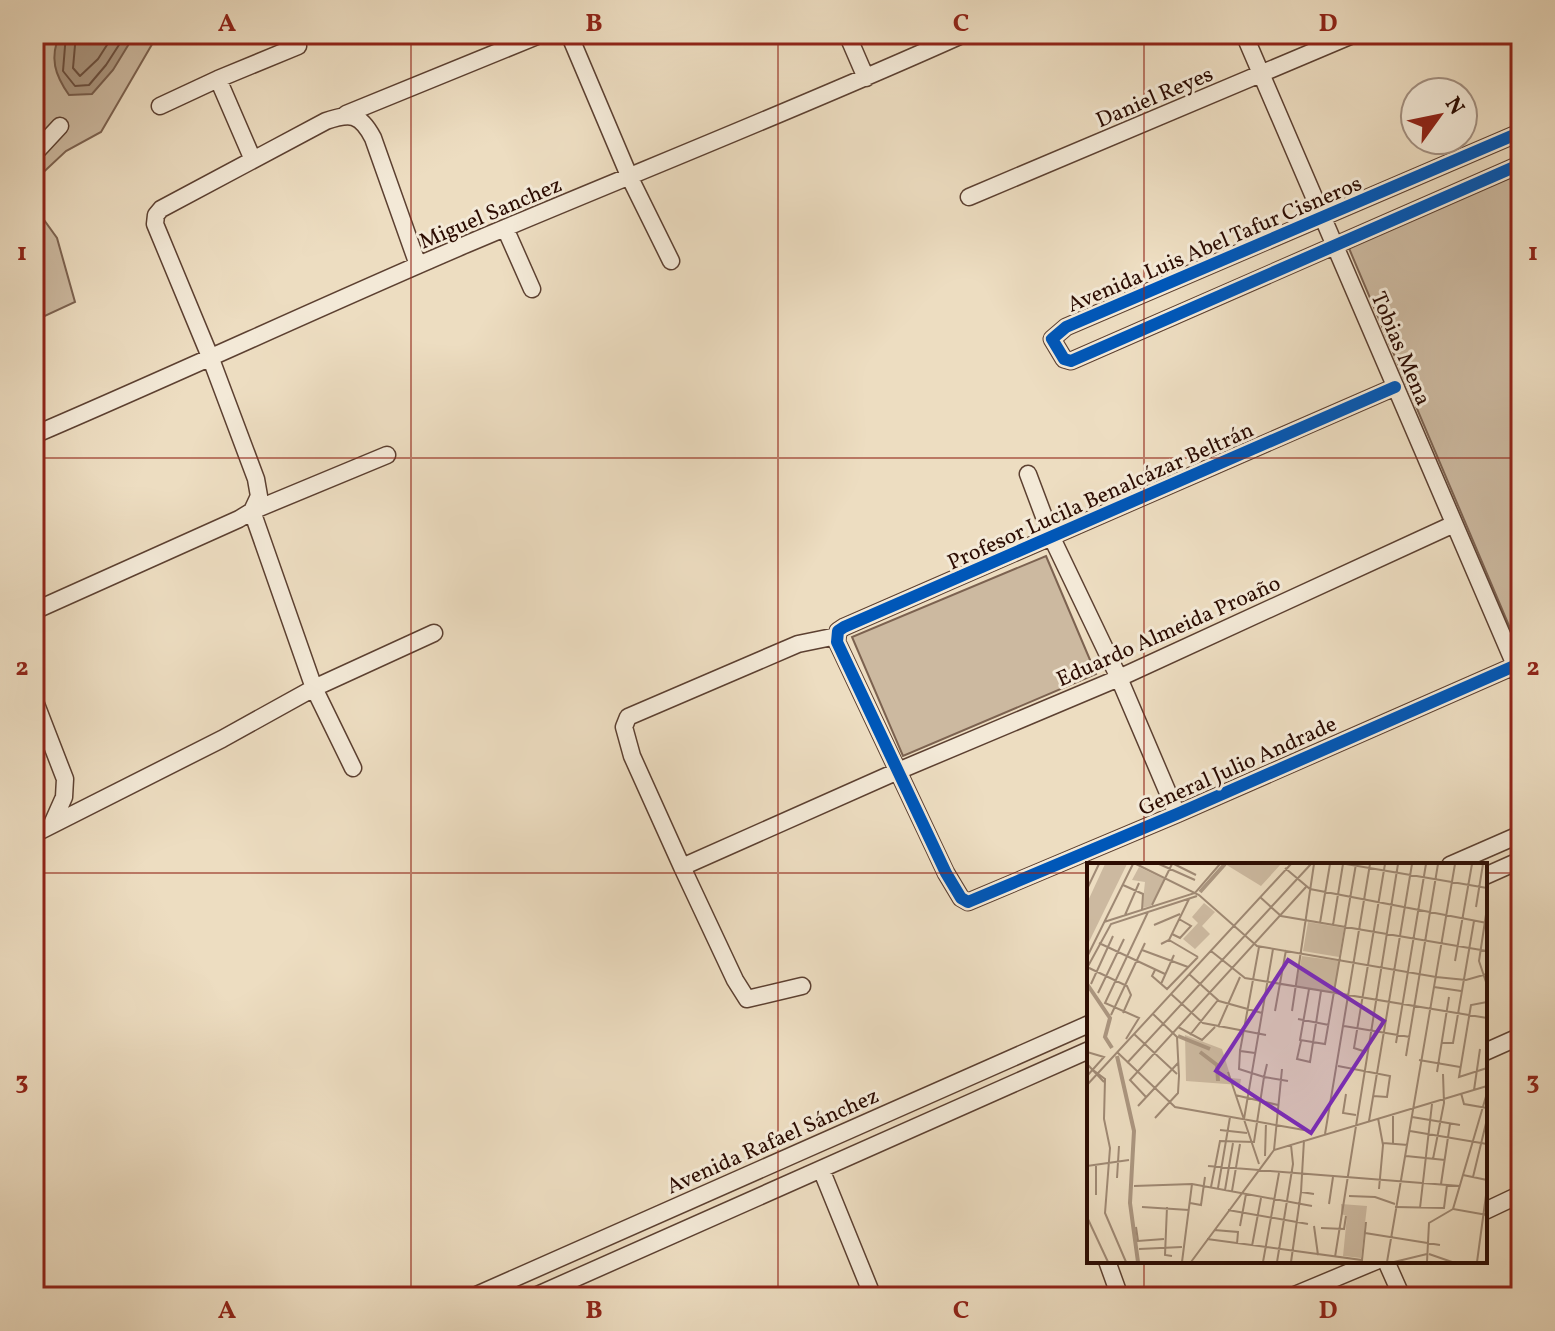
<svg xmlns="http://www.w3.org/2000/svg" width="1555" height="1331" font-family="Vollkorn,serif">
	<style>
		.green { fill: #ccb9a0; stroke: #7c6250; stroke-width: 2 }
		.water { fill: #ab9680; stroke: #785e4d; stroke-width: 2 }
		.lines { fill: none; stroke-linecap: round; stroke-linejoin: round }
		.shore { stroke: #6b5040; stroke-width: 2 }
		.minor-casing { stroke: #5c4031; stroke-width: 19 }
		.minor { stroke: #f3e9d7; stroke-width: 16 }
		.cycleway-casing { stroke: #f3e9d7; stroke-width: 17 }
		.cycleway { stroke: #0057b8; stroke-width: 12 }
		.grid { fill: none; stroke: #8f2418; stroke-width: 2; stroke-opacity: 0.55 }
		.labels { text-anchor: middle; stroke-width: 6; stroke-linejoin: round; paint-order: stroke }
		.street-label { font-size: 22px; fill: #2b0b01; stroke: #f3e9d7 }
		.inset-river { fill: none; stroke: #ab9680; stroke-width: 4 }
		.inset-road { fill: none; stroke: #9f8974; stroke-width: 2 }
		.view { fill: #7b2cbf; fill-opacity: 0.15; stroke: #7b2cbf; stroke-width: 4 }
		.inset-edge { fill: none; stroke: #2b0b01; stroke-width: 4 }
		.neatline { fill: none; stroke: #8f2418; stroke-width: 3 }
		.grid-label { font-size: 26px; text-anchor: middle; font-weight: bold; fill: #8f2418 }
	</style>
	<rect width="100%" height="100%" fill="#edddc1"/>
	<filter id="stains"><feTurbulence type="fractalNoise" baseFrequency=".0025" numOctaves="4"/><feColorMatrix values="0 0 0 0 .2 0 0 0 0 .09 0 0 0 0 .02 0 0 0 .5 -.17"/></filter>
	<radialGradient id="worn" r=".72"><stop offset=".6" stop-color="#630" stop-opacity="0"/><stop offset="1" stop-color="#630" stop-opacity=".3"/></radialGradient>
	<path class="green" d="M34,34h124l-57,98 -35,19 -32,30z
		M1521,173v481l-173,-408z
		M34,206l23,32 18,64 -41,19z
		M1046,556l50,118 -193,82 -51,-119z"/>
	<path class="water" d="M60,34h75l-22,36 -21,24 -23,1c-14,-20 -20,-37 -9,-61z"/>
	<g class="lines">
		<path class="shore" d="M66,34l-3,37 12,15 14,-1 17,-20 20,-31
			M76,34l-3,34 7,8 18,-17 16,-25"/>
		<defs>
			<path id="minor" d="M569,34l61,144 41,83
				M847,34l19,44
				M1244,34l277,645
				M218,79l35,81
				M160,106l58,-27 80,-33
				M346,114l196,-80
				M1521,132l-455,195 -14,12 12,20 7,2 450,-197
				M34,154l26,-28
				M969,197l386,-163
				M505,228l27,61
				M1395,387l-551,240 -6,4 -1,11 109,231 15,25 7,4 209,-88 344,-151
				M34,435c145,-62 288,-129 433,-191 165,-70 333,-136 497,-210
				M1028,474l24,64 67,140 58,136
				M34,611l205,-92 13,-8 7,-15 -3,-17 -45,-120 -56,-135 1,-9 5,-6 165,-88c24,-8 34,-8 47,17l45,127
				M837,636l-39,8 -170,73 -4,10 8,29 50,111 216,-96 221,-93 335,-154
				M34,699l31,80 -1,18 -12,27
				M353,768l-39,-80 -62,-177 135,-56
				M34,834l188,-95 92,-51 120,-55
				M1450,865l71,-31
				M682,867l53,113 12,19 55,-13
				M1485,876l36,-16
				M1485,1052l36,-16
				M821,1169l52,128
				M1485,1211l36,-17
				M1107,1261l13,36
				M1386,1261l16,36
				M472,1297l617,-273
				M533,1297l556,-247
				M1290,1297l86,-36"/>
		</defs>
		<use href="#minor" class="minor-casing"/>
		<use href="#minor" class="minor"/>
		<defs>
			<path id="cycleway" d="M1521,132l-455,195 -14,12 12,20 7,2 450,-197
				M1395,387l-551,240 -6,4 -1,11 109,231 15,25 7,4 209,-88 344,-151"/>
		</defs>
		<use href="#cycleway" class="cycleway-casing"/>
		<use href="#cycleway" class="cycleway"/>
	</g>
	<path class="grid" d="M411,34v1263M778,34v1263M1144,34v831M34,458h1487M34,873h1055M1485,873h36M1144,1261v36"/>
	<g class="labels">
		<g class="street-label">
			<text transform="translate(1154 96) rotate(-23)" y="8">Daniel Reyes</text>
			<text transform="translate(490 212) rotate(-23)" y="8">Miguel Sanchez</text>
			<text transform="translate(1214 243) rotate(-23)" y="8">Avenida Luis Abel Tafur Cisneros</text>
			<text transform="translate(1402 348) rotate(67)" y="8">Tobias Mena</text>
			<text transform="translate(1100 495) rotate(-24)" y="8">Profesor Lucila Benalcázar Beltrán</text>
			<text transform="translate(1168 630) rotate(-24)" y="8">Eduardo Almeida Proaño</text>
			<text transform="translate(1237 765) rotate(-24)" y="8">General Julio Andrade</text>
			<text transform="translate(772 1140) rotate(-24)" y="8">Avenida Rafael Sánchez</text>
		</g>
	</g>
	<g transform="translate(1087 863)">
		<rect width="400" height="400" fill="#edddc1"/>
		<path d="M18,1h22l-40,82v-43zM138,1h56l-20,22zM52,4l25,12 -13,27 -9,2 3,-26 -13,-2zM117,40l11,9 -13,14 8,8 -15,15 -12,-10 15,-16 -6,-6zM221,59l36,6 -5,29 -36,-6zM215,93l37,5 -5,31 -38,-6zM98,172l37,14 9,29 10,1 -1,6 -54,-4zM254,341l26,2 -6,52 -18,-2 4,-40 -6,-2z" fill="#ccb9a0"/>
		<path class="inset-river" d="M113,29l25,-28M0,121l23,34 -5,19 7,11M91,173l32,13M113,189l17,13 1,16M30,193l17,75 -4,72 8,59"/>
		<path class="inset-road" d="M49,1l63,31 58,51 179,31 30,3 21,-6M72,1l36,16M87,1l22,11M259,1l141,24M198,5l25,21 177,34M36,22l20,9 -1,16M0,26l12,-25M173,34l21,19 206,35M65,42l20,-41M389,44l7,-43M400,45l-8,53 8,24M38,52l14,-32M17,59l91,-29 25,-29M233,60l10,-59M67,62l26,-11M246,62l10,-61M85,71l8,4 11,-12 -12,-7M82,77l29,17M12,80l66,31M74,81l8,-4 20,-41M55,87l46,17M124,88l34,27 242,40M0,94l46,-93M368,98l17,-97M0,104l40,19 4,9 -8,18M0,105l24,-44 86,-28M68,107l-3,6 15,13 31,-32M102,111l30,27 43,12M4,121l22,-48M74,121l13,-29M347,124l27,4M222,126l-9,51 25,4 31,-180M11,130l26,-54M84,131l32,29 63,12M400,139l-16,3 -12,72 28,-9M188,148l11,-61M205,148l22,-147M66,151l24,23 2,39 -1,17 -23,25M24,152l34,-72M211,156l31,6M257,163l66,11M91,164l24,13 13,-13M131,164l22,-50M47,171l43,40M103,172l28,-35M39,176l13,-21 -34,-15 43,-91M214,178l-4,18 13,3 11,-71M309,180l30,-179M354,180h12l21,-122M153,188l19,-104M0,189l17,5 -17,19M30,189l58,55 129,23M279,189l-12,-4 31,-184M319,193l32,-192M332,197l41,7M40,200l184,-199M0,201l17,18M180,201l-3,13 24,4M251,203l52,10 -3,21 -14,-1M6,207l12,9 -1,40 6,29 -5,65 21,49M141,209l31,92M350,209l12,-75M0,222l204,-221M387,227l6,-41M374,230l3,11 23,4M400,230l-34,116 34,6M259,231l-3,19 13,2M148,232l43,10M59,234l-16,-17 176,-193M51,243l40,-43M325,254l48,8M291,255l5,27 -4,44M157,256l29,-170M282,258l43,-257M133,267l27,3M323,268l77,13M238,271l45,-270M296,280l25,2M306,280v-29M187,287l8,-81M178,293l1,-33M319,293l39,4M346,296l11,-56 -1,-29M0,303l42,-6M121,303l252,20M376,312l24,5M386,314l14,-58M30,315l2,-32M354,321l9,-60M47,323l58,-2 120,22M124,324l9,-46 34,1 10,-65 -25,-8 1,-18 15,2M131,325l12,-71M138,327l8,-47M145,328l8,-47M214,329l3,-52M9,332v-30M262,333l26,1 20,7M103,340l11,2 4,-28M242,341l4,-27M55,344l47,3M80,344l-2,48 7,1M308,344l49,1 3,-23M333,345l12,-104M141,347l80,14M0,354l21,45M153,363l6,-32M227,363l4,29M49,364l2,14 26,-2M234,365l23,1 2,-13M127,367l24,2 -1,12M278,370l75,12M120,376l155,21 4,-38M165,383l9,-48M52,386l43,-2M342,391l23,8M248,394l63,-393M95,399l10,-78M104,399l83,-112 213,-64M176,399l16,-89M190,399l16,-98 -2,-19M204,399l10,-70 13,2M300,399l68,-398M307,399l33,-8M340,399l2,-39 24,-14M390,399l10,-74"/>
		<path class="view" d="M201,97l96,61 -73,112 -95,-62z"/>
		<rect width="400" height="400" class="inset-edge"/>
	</g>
	<rect width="1555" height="1331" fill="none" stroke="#edddc1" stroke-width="88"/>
	<g transform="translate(1439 116) rotate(57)"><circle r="38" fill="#f3e9d7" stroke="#a39081" stroke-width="2"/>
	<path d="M0-6L14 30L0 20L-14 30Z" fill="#8f2418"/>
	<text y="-12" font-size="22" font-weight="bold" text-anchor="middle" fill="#2b0b01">N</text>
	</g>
	<rect x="44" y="44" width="1467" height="1243" class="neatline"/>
	<g class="grid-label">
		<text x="227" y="31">A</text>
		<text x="594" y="31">B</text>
		<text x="961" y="31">C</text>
		<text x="1328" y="31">D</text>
		<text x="22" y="260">1</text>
		<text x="1533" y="260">1</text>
		<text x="22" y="675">2</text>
		<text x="1533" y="675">2</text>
		<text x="22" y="1089">3</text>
		<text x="1533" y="1089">3</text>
		<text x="227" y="1318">A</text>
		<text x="594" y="1318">B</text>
		<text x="961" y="1318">C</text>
		<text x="1328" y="1318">D</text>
	</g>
	<rect width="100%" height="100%" filter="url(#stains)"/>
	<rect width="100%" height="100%" fill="url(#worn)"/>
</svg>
